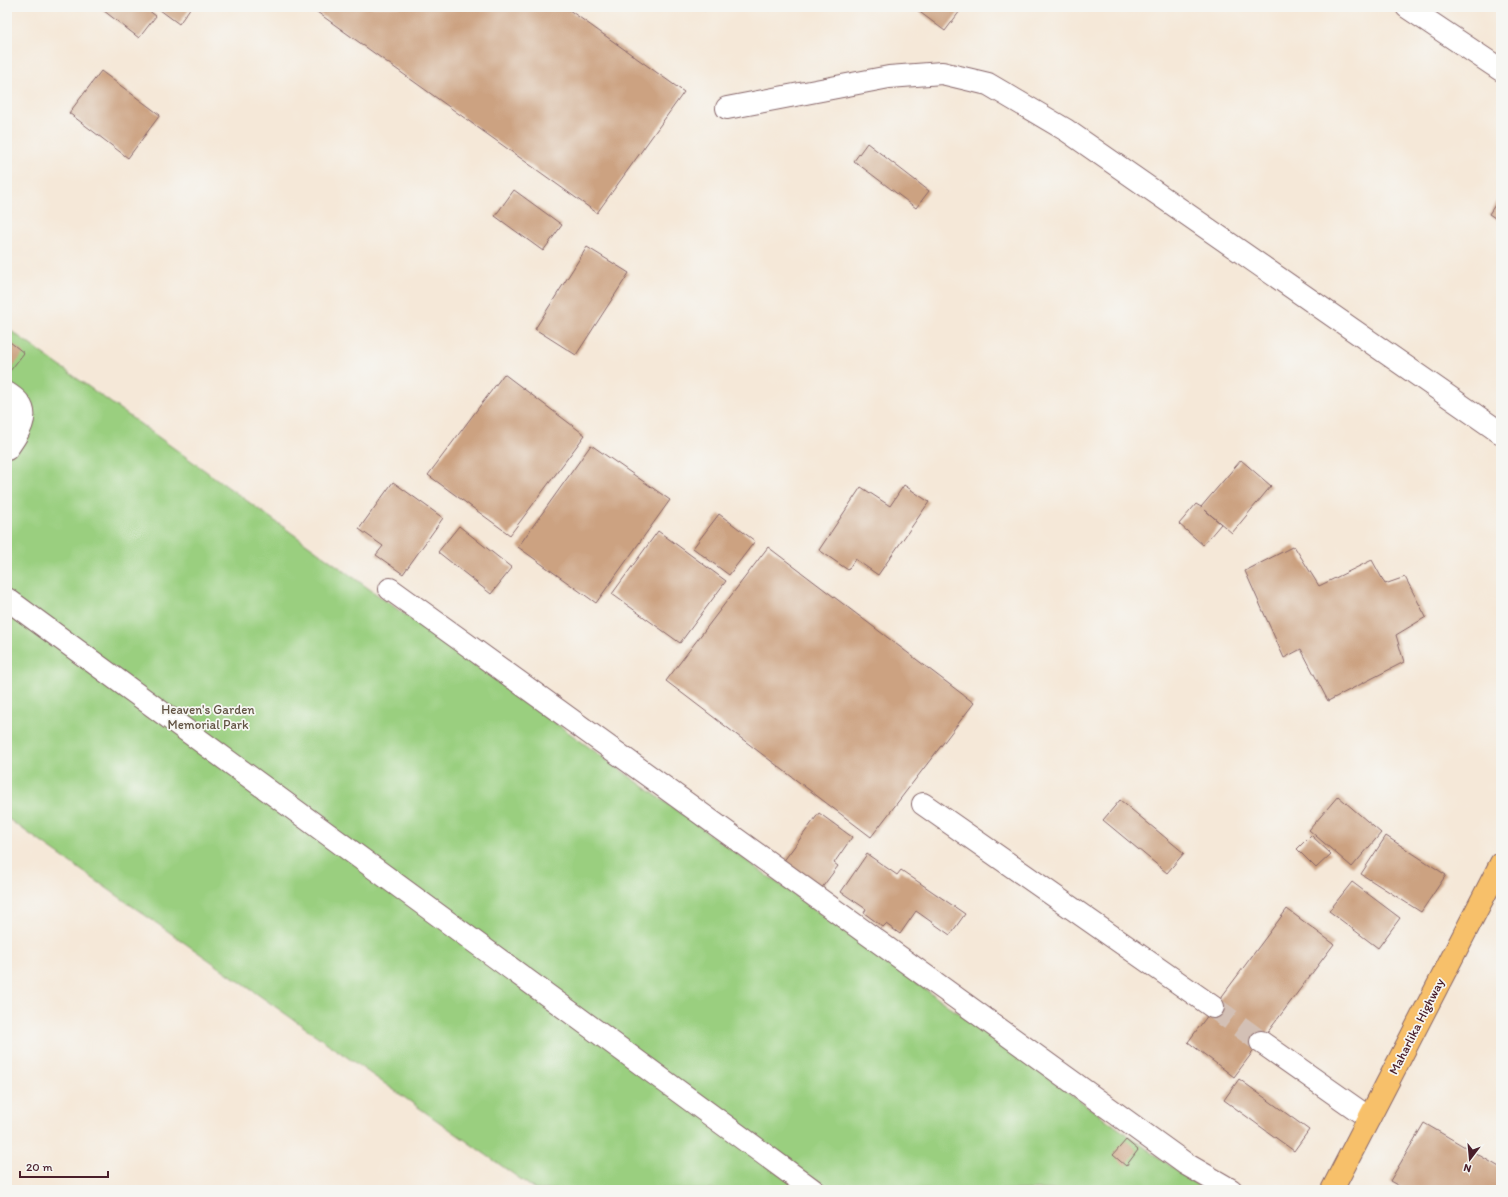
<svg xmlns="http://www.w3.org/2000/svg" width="1508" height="1197" font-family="Itim,sans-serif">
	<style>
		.green { fill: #9acf7f; stroke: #727755 }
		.building { fill: #cca281 }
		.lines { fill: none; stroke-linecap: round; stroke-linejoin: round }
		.minor-tunnel { stroke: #d3c0b5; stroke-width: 22; stroke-dasharray: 22 11; stroke-linecap: butt }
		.minor-casing { stroke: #866568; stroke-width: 24 }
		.major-casing { stroke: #866568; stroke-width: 24 }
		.minor { stroke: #fff; stroke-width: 22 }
		.major { stroke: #f7c06b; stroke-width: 22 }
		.labels { text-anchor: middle; stroke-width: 3.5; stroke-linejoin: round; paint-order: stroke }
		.park-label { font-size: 13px; fill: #625444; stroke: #f6f6f2 }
		.street-label { font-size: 13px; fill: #4a1f2b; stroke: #f6f6f2 }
	</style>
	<rect width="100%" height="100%" fill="#f6f6f2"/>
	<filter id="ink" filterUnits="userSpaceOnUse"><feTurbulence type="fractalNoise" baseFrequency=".025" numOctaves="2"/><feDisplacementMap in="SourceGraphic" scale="8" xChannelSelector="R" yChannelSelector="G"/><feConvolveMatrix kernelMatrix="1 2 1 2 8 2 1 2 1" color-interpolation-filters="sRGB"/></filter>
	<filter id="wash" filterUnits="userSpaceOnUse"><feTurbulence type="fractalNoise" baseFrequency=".012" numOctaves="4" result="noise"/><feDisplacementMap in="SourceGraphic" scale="16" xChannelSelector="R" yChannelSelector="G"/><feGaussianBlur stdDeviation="0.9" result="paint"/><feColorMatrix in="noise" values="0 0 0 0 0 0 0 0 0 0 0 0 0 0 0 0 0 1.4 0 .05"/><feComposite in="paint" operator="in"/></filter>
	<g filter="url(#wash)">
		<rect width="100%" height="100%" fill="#f5e8d8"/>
		<path class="green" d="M7,328l1197,862h-668l-529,-372z"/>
		<g id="blocks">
			<path class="building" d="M99,7h45l12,9 -17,22z
				M156,7h35l-12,17z
				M310,7h255l119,85 -87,121z
				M699,7h9l-3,4z
				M913,7h50l-18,24z
				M101,71l59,44 -32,43 -59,-45z
				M867,143l62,48 -13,17 -62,-47z
				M514,190l48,35 -19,26 -48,-35z
				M1501,196v26l-12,-8z
				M587,247l42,26 -53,82 -41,-26z
				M10,342l14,11 -14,18 -3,-2v-23z
				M504,374l81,61 -75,100 -82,-60z
				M591,445l79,55 -74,103 -78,-56z
				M1241,460l30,26 -39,47 -27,-23 16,14 -18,21 -24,-21 17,-20 5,3z
				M393,482l50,36 -40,56 -27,-19 7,-9 -24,-17z
				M904,485l25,17 -51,73 -23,-16 -7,11 -29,-20 42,-63 29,19z
				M719,514l36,27 -26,34 -36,-27z
				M459,526l53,42 -21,26 -53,-42z
				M658,531l68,50 -46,62 -68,-49z
				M1294,546l25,40 53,-26 13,24 20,-7 21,40 -30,18 8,27 -76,39 -27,-52 -17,9 -39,-87z
				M768,547l206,156 -103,134 -205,-156z
				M1338,796l43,37 -29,34 -43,-37z
				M1120,800l64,53 -17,20 -64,-53z
				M819,813l33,24 -18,26 4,3 -17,23 -38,-27z
				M1311,835l20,19 -15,14 -19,-19z
				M1386,836l60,39 -25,37 -60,-38z
				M867,854l30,21 4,-5 64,44 -15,21 -34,-24 -16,23 -14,-10 -3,3 -19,-14 2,-4 -25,-17z
				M1352,882l48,36 -22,30 -49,-37z
				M1287,909l47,35 -100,133 -46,-35z
				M1239,1079l70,51 -15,21 -70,-51z
				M1424,1123l77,45v22h-95l-16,-9z
				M1126,1140l12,10 -12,16 -13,-11z"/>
		</g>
	</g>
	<g filter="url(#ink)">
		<use href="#blocks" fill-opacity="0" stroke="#866568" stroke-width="1"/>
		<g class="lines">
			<path class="minor-tunnel" d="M1213,1007l48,35"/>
			<defs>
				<path id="minor" d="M1407,7l94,63
					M727,108l162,-31 53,-4 46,11 78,46 435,303
					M7,393c4,3 9,6 12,10 12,15 -4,34 -12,46
					M390,589l796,575 45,26
					M7,599l806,591
					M923,804l290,203
					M1261,1042l108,76"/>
				<path id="major" d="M1332,1190l169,-327"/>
			</defs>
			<use href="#minor" class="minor-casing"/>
			<use href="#major" class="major-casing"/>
			<use href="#minor" class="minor"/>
			<use href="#major" class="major"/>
		</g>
	</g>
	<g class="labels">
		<g class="park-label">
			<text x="208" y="714">Heaven's Garden<tspan x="208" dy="15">Memorial Park</tspan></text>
		</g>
		<g class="street-label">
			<text transform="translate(1416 1026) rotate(-63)" y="5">Maharlika Highway</text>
		</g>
	</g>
	<rect width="1508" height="1197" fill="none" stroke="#f6f6f2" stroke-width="24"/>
	<g transform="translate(1470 1159) rotate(196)" stroke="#f6f6f2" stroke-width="3" paint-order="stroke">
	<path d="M0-3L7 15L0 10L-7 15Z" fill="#4a1f2b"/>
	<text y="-6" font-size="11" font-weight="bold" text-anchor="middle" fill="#4a1f2b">N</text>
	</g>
	<path d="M20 1171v6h88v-6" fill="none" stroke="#4a1f2b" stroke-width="2"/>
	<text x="26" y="1171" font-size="12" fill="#4a1f2b" stroke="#f6f6f2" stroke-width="3" paint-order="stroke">20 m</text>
</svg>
